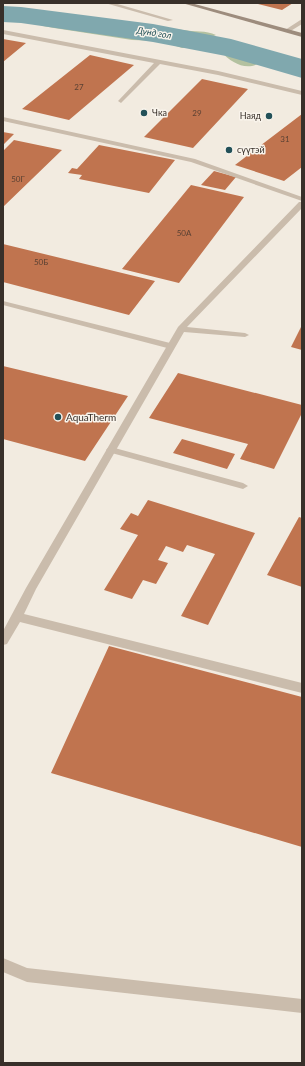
<svg xmlns="http://www.w3.org/2000/svg" width="305" height="1066" font-family="Lato,sans-serif">
	<style>
		.green { fill: #b3c1a0 }
		.lines { fill: none; stroke-linecap: round; stroke-linejoin: round }
		.river { fill: #80a8ae; fill-rule: evenodd }
		.building { fill: #c0744f }
		.service { fill: #cabcac; fill-rule: evenodd }
		.minor { fill: #cabcac; fill-rule: evenodd }
		.secondary { fill: #9d8c7d; fill-rule: evenodd }
		.poi-dot { fill: #225058; stroke: #f9f4ec; stroke-width: 1.5 }
		.labels { text-anchor: middle; stroke-width: 3; stroke-linejoin: round; paint-order: stroke }
		.number-label { font-size: 8px; fill: #5a4133 }
		.far-water-label { font-size: 9px; font-style: italic; fill: #225058; stroke: #f9f4ec }
		.far-poi-label { font-size: 9px; fill: #38302a; stroke: #f9f4ec; text-anchor: start }
		.poi-label { font-size: 10px; fill: #38302a; stroke: #f9f4ec; text-anchor: start }
	</style>
	<rect width="100%" height="100%" fill="#f2ebe0"/>
	<path class="green" d="M62,18c41,2 81,7 121,12 11,2 23,0 33,5l-5,2 -49,-5z
		M43,20l84,11 77,14 -9,2 -13,1 -21,-7 -29,-1 -78,-12 -11,-2 -6,-4z
		M223,50l23,5 15,7c-14,10 -29,1 -40,-10z"/>
	<g class="lines">
		<path class="river" d="M3,6l18,1 132,17 78,15 71,20v19l-76,-22 -73,-14 -132,-19 -18,-1z"/>
	</g>
	<path class="building" d="M254,3h39l-11,7z
		M3,39l23,4 -23,19z
		M90,55l44,10 -65,55 -47,-11z
		M202,79l46,10 -55,59 -49,-11z
		M302,114v53l-18,14 -49,-16z
		M3,132l11,2 -11,11z
		M14,140l48,10 -59,57v-56z
		M99,145l76,15 -26,33 -70,-14 3,-4 -14,-2 4,-5 5,1z
		M214,171l22,6 -11,13 -24,-5z
		M191,185l53,12 -65,86 -57,-14z
		M3,244l152,37 -26,34 -126,-33z
		M302,325v25l-11,-3z
		M3,366l125,30 -43,65 -82,-22z
		M178,373l124,32v8l-28,56 -34,-10 8,-15 -99,-26z
		M182,439l53,15 -8,15 -54,-16z
		M148,500l107,33 -47,92 -27,-9 34,-62 -28,-9 -4,7 -17,-6 -8,14 10,3 -12,21 -13,-4 -11,19 -28,-9 34,-55 -18,-6 11,-16 7,3z
		M299,517l3,1v69l-35,-12z
		M109,646l193,51v150l-251,-74z"/>
	<g class="lines">
		<path class="service" d="M105,3h9l59,17 -5,1z
			M302,19v5l-13,8h-4v-2z
			M3,30l215,41 84,20v4l-84,-20 -58,-11 -39,39 -3,-2 1,-1 35,-37 -151,-29z
			M3,117l192,42 107,38v4l-111,-39 -188,-41z
			M3,301l171,43 1,2 -4,3 -168,-44z
			M111,447l132,36 5,3 -5,3 -135,-37 -2,-2 2,-2z
			M3,958l24,10 275,31v14l-275,-31 -24,-10z"/>
		<path class="minor" d="M299,202h3v6l-115,119 58,6 4,2 -4,2 -61,-5 -148,257 -12,25 278,69v10l-282,-71 -13,22 -4,1v-14l23,-43 152,-261z"/>
		<path class="secondary" d="M182,3h9l111,30v4z"/>
	</g>
	<g class="poi-dot">
		<circle cx="144" cy="113" r="4"/>
		<circle cx="269" cy="116" r="4"/>
		<circle cx="229" cy="150" r="4"/>
		<circle cx="58" cy="417" r="4"/>
	</g>
	<g class="labels">
		<g class="number-label">
			<text x="79" y="90">27</text>
			<text x="197" y="116">29</text>
			<text x="285" y="142">31</text>
			<text x="18" y="182">50Г</text>
			<text x="184" y="236">50А</text>
			<text x="41" y="265">50Б</text>
		</g>
		<g class="far-water-label">
			<text transform="translate(154 33) rotate(9)" y="3">Дунд гол</text>
		</g>
		<g class="far-poi-label">
			<text x="152" y="116">Чка</text>
			<text x="261" y="119" text-anchor="end">Наяд</text>
			<text x="237" y="153">сүүтэй</text>
		</g>
		<g class="poi-label">
			<text x="66" y="421">AquaTherm</text>
		</g>
	</g>
	<rect width="305" height="1066" fill="none" stroke="#38302a" stroke-width="8"/>
</svg>
